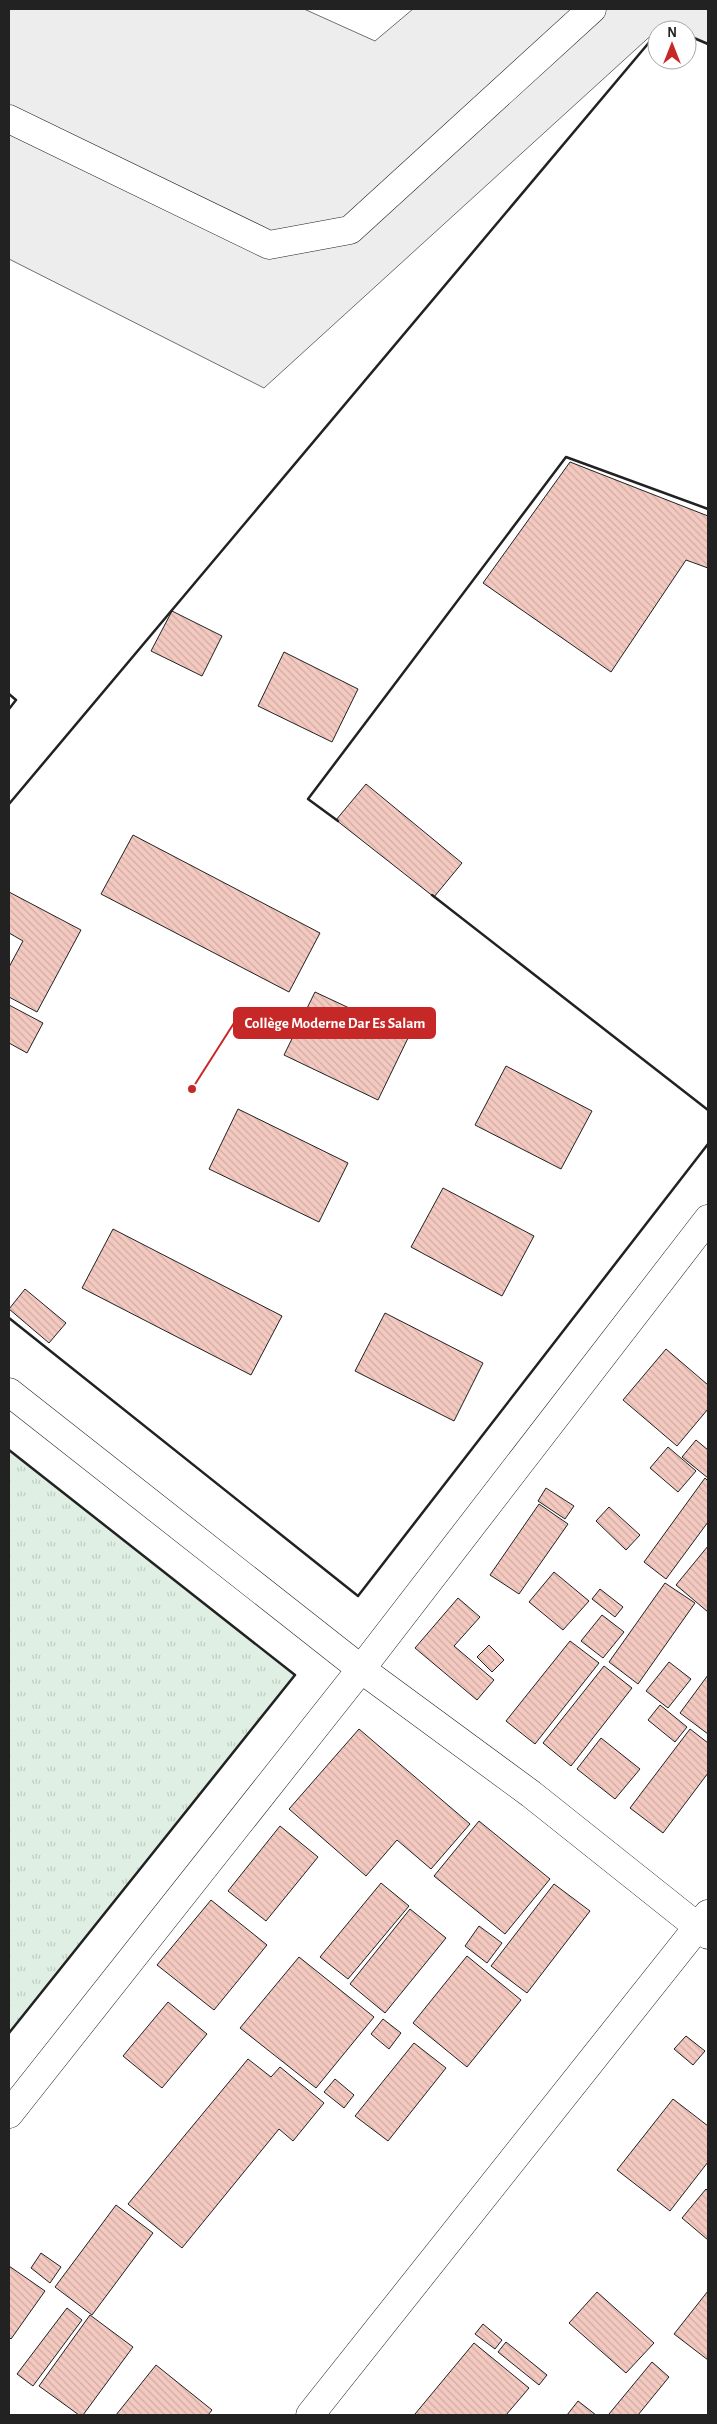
<svg xmlns="http://www.w3.org/2000/svg" width="717" height="2424" font-family="'Alegreya Sans',sans-serif">
	<style>
		.grass { fill: url(#grass-tufts); stroke: #6f6f6f }
		.parking { fill: #ededed; stroke: #6f6f6f }
		.building { fill: url(#building-back-hatch); stroke: #222 }
		.lines { fill: none; stroke-linecap: round; stroke-linejoin: round }
		.minor-casing { stroke: #222; stroke-width: 29 }
		.minor { stroke: #fff; stroke-width: 28 }
		.wall { stroke: #222; stroke-width: 2.5 }
		.leader { fill: none; stroke: #c62828; stroke-width: 2 }
		.callout-dot { fill: #c62828; stroke: #fff; stroke-width: 2 }
		.callout { fill: #c62828; stroke: #c62828; stroke-width: 2 }
		.callout-label { font-size: 15px; text-anchor: middle; font-weight: bold; fill: #fff }
	</style>
	<defs>
		<pattern id="grass-tufts" width="24" height="20" patternUnits="userSpaceOnUse" patternTransform="scale(1.25)"><rect width="24" height="20" fill="#e0efe3"/><path d="M3 7l-1-3M5 7V3M7 7l1-3M15 17l-1-3M17 17v-4M19 17l1-3" fill="none" stroke="#c0cdc2"/></pattern>
		<pattern id="building-back-hatch" width="6" height="6" patternUnits="userSpaceOnUse" patternTransform="scale(1.25)"><rect width="6" height="6" fill="#f3c9c0"/><path d="M-1 5l2 2M0 0l6 6M5-1l2 2" fill="none" stroke="#d0aca5"/></pattern>
	</defs>
	<rect width="100%" height="100%" fill="#fff"/>
	<path class="grass" d="M9,1450l286,225 -286,358z"/>
	<path class="parking" d="M9,9h295l71,32 38,-32h295v35l-21,-9v-5h-11l-12,-5 -7,5 -393,358 -255,-129z"/>
	<path class="building" d="M570,462l138,54v52l-22,-8 -75,112 -128,-89z
		M172,611l50,25 -20,40 -51,-25z
		M284,652l74,37 -26,53 -74,-36z
		M366,784l96,79 -28,34 -98,-77z
		M133,835l187,98 -31,59 -188,-98z
		M9,892l72,38 -44,82 -28,-15v-30l14,-26 -14,-8z
		M315,992l94,44 -31,64 -94,-45z
		M9,1005l34,18 -16,30 -18,-10z
		M506,1066l86,45 -31,58 -86,-44z
		M238,1109l110,54 -29,59 -110,-53z
		M443,1188l91,48 -32,60 -91,-49z
		M113,1229l169,87 -31,59 -169,-87z
		M25,1289l41,34 -17,20 -40,-34z
		M385,1313l98,50 -29,58 -99,-50z
		M666,1349l42,36v24l-31,37 -54,-46z
		M696,1440l12,10v28l-26,-21z
		M668,1447l28,24 -18,21 -28,-24z
		M705,1478l3,3v41l-42,57 -22,-17z
		M546,1488l28,18 -9,13 -27,-18z
		M539,1504l29,20 -49,70 -29,-19z
		M609,1507l31,28 -14,15 -30,-29z
		M708,1546v66l-32,-27z
		M554,1572l35,29 -26,29 -34,-28z
		M665,1583l30,20 -57,81 -29,-22z
		M600,1589l23,18 -8,10 -23,-18z
		M458,1598l22,19 -26,29 40,34 -17,20 -62,-52z
		M602,1615l22,17 -21,26 -22,-17z
		M570,1641l29,22 -64,81 -29,-23z
		M489,1645l15,15 -12,12 -15,-15z
		M669,1662l22,17 -23,29 -22,-17z
		M604,1666l28,22 -61,78 -28,-23z
		M708,1675v59l-28,-21z
		M660,1705l27,22 -12,15 -27,-22z
		M359,1729l111,95 -39,45 -34,-29 -31,36 -77,-67z
		M690,1729l18,14v30l-45,60 -33,-25z
		M601,1738l39,31 -25,30 -38,-30z
		M479,1821l71,58 -45,55 -71,-58z
		M280,1826l38,31 -52,64 -38,-30z
		M381,1883l28,23 -61,73 -28,-22z
		M554,1884l36,27 -63,82 -36,-27z
		M211,1900l56,45 -53,65 -57,-45z
		M410,1909l36,29 -61,75 -35,-29z
		M479,1926l23,17 -15,20 -22,-17z
		M467,1956l54,44 -54,67 -54,-44z
		M299,1957l75,60 -58,71 -76,-60z
		M168,2002l39,32 -45,54 -39,-32z
		M383,2019l18,14 -12,16 -18,-15z
		M686,2036l19,15 -12,14 -19,-16z
		M414,2043l32,25 -58,73 -33,-25z
		M248,2059l23,18 9,-10 44,36 -31,38 -14,-12 -97,119 -54,-44z
		M335,2079l19,16 -10,13 -20,-16z
		M673,2099l35,27v36l-38,49 -53,-41z
		M706,2189l2,2v49l-26,-22z
		M116,2205l37,28 -61,82 -37,-28z
		M41,2253l20,14 -11,16 -19,-15z
		M9,2266l36,25 -34,48 -2,-2z
		M708,2291v69l-34,-26z
		M597,2292l57,51 -28,30 -57,-50z
		M67,2308l15,12 -49,66 -16,-12z
		M90,2315l43,32 -50,68h-4l-40,-29z
		M483,2324l19,16 -7,9 -20,-15z
		M506,2342l41,33 -8,10 -41,-33z
		M474,2343l55,45 -23,27h-90l-1,-1z
		M652,2362l17,15 -31,38h-28l-1,-1z
		M156,2365l56,45 -4,5h-92z
		M578,2401l18,14h-29z"/>
	<g class="lines">
		<defs>
			<path id="minor" d="M9,119l260,126 81,-15 242,-221
				M9,1392l352,277 170,125 177,141
				M9,2114l352,-445 347,-450
				M310,2415l398,-501"/>
		</defs>
		<use href="#minor" class="minor-casing"/>
		<use href="#minor" class="minor"/>
		<path class="wall" d="M660,30l4,-5 12,5
			M687,35l21,9
			M9,694l7,6 -7,9
			M9,804l648,-771
			M338,821l-30,-22 258,-342 142,52
			M432,895l276,215
			M9,1318l349,278 350,-452
			M9,1450l286,225 -286,358"/>
	</g>
	<path class="leader" d="M192 1089L234 1023"/>
	<circle class="callout-dot" cx="192" cy="1089" r="5"/>
	<rect class="callout" x="234" y="1008" width="201" height="30" rx="5"/>
	<g class="callout-label">
		<text x="335" y="1028">Collège Moderne Dar Es Salam</text>
	</g>
	<rect width="717" height="2424" fill="none" stroke="#222222" stroke-width="20"/>
	<g transform="translate(672 45)"><circle r="24" fill="#ffffff" stroke="#a7a7a7"/>
	<path d="M0-4L9 19L0 12L-9 19Z" fill="#c62828"/>
	<text y="-8" font-size="14" font-weight="bold" text-anchor="middle" fill="#222222">N</text>
	</g>
</svg>
